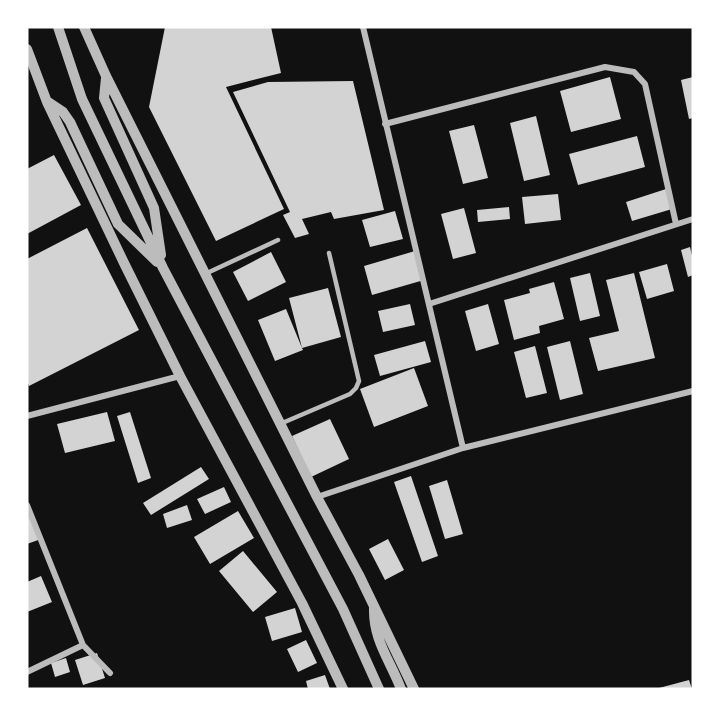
<svg xmlns="http://www.w3.org/2000/svg" width="720" height="716" font-family="'Archivo Narrow',sans-serif">
	<style>
		.building { fill: #d3d3d3 }
		.lines { fill: none; stroke-linecap: round; stroke-linejoin: round }
		.service { stroke: #bcbcbc; stroke-width: 4.5 }
		.minor { stroke: #bcbcbc; stroke-width: 6 }
		.tertiary { stroke: #bcbcbc; stroke-width: 10 }
	</style>
	<rect width="100%" height="100%" fill="#111"/>
	<path class="building" d="M165,27h106l10,46 -55,14 58,122 -68,32 -67,-134z
		M610,77l11,42 -50,13 -11,-41z
		M693,77v41l-4,1 -8,-39z
		M353,81l31,129 -50,9 -3,-7 -29,7 7,15 -14,4 -12,-23 7,-3 -57,-120 35,-10z
		M536,116l14,59 -26,6 -14,-58z
		M474,125l14,53 -25,6 -14,-53z
		M637,136l8,31 -67,18 -9,-31z
		M54,155l27,50 -54,29v-65z
		M666,189l6,20 -40,12 -6,-19z
		M558,194l3,26 -36,4 -3,-27z
		M509,207l1,12 -32,3 -1,-12z
		M464,208l12,45 -23,6 -12,-45z
		M395,211l8,28 -33,8 -8,-27z
		M87,228l52,102 -110,56 -2,-5v-122z
		M690,247l3,13v15l-5,2 -7,-27z
		M415,251l9,29 -52,15 -8,-29z
		M271,252l15,30 -38,19 -15,-29z
		M667,264l7,27 -27,8 -8,-27z
		M590,273l10,43 -20,5 -10,-43z
		M634,273l21,85 -57,13 -9,-33 30,-7 -13,-51z
		M554,282l10,37 -25,7 1,7 -26,7 -10,-40 26,-7 -1,-4z
		M328,288l13,49 -39,11 1,2 -28,11 -17,-41 28,-11 16,39 -13,-50z
		M410,304l5,21 -32,7 -5,-21z
		M488,304l11,40 -23,7 -11,-40z
		M425,341l6,21 -51,14 -6,-21z
		M570,341l13,53 -23,6 -13,-53z
		M535,346l12,47 -21,5 -12,-46z
		M414,368l14,38 -54,21 -14,-38z
		M107,412l8,29 -50,12 -8,-29z
		M130,412l21,66 -13,5 -21,-67z
		M330,419l19,40 -38,18 -19,-41z
		M201,467l8,12 -58,36 -8,-12z
		M411,476l27,80 -16,6 -28,-80z
		M447,480l16,54 -18,5 -16,-53z
		M224,487l7,15 -26,12 -8,-15z
		M187,505l5,15 -25,8 -4,-14z
		M238,511l16,27 -44,26 -16,-27z
		M32,514l9,25 -14,5v-28z
		M388,539l16,31 -19,10 -16,-31z
		M243,551l34,41 -24,20 -34,-41z
		M41,576l11,26 -25,10v-30z
		M295,608l7,24 -30,9 -7,-24z
		M306,640l11,23 -19,9 -11,-23z
		M97,653l8,25 -22,7 -8,-25z
		M66,658l4,14 -15,5 -4,-14z
		M325,675l5,14h-22l-2,-8z
		M689,680l3,9h-33v-1z"/>
	<g class="lines">
		<path class="service" d="M205,274l73,-34
			M280,424l70,-30 6,-6 3,-7 -30,-128"/>
		<path class="minor" d="M363,27l100,421
			M385,124l220,-57 29,5 11,12 31,140
			M429,304l264,-85
			M27,416l153,-40
			M317,497l146,-49 230,-57
			M27,505l56,140 27,28
			M27,672l56,-27"/>
		<path class="tertiary" d="M58,27l24,72 81,169 180,341 36,80
			M84,27l22,49 211,421 42,78 55,114
			M27,49l20,53 77,161 56,113 122,227 41,86
			M106,78l-2,20 50,110 7,47
			M48,102l15,10 7,10 48,102 39,38
			M374,608c-1,32 16,52 27,81"/>
	</g>
	<rect width="720" height="716" fill="none" stroke="#ffffff" stroke-width="57"/>
</svg>
